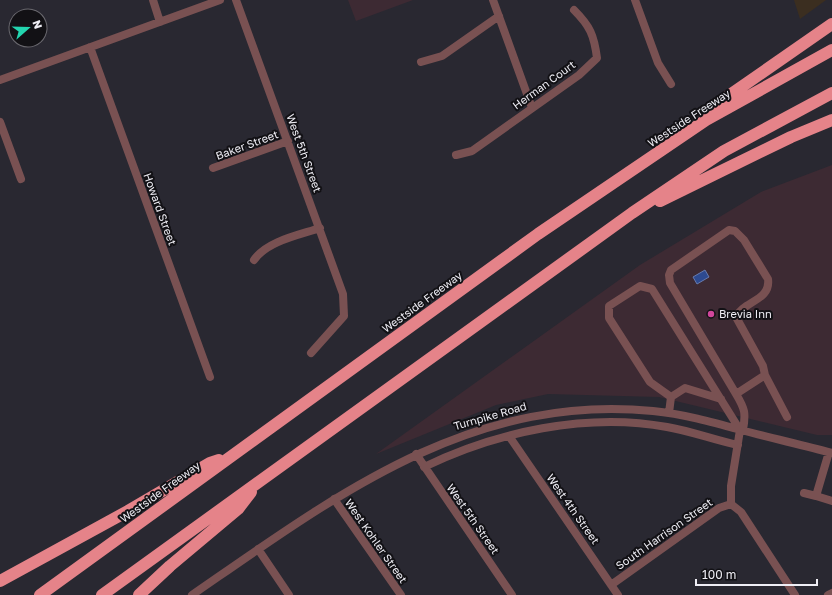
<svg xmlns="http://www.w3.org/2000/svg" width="832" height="595" font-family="'Golos Text',sans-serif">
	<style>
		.commercial { fill: #3d2a33 }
		.industrial { fill: #3b2e20 }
		.water { fill: #2d4a90; stroke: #677bae }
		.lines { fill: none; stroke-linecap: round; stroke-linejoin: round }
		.minor { stroke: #795152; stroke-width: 8 }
		.highway { stroke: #e58389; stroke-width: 12 }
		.hotel-dot { fill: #d1479c; stroke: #121115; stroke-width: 1.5 }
		.labels { text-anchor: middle; stroke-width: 4; stroke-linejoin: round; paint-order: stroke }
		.street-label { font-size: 11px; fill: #efeef5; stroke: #121115 }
		.poi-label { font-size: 11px; fill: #efeef5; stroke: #121115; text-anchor: start }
	</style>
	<rect width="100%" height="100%" fill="#292831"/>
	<path class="commercial" d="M348,0h65l-57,21z
		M832,165v270h-15l-158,-38 -111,-3 -52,11 -120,49 264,-189 121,-73z"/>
	<path class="industrial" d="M794,0h32l-26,19z"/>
	<path class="water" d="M705,270l4,7 -12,7 -4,-7z"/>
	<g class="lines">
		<path class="minor" d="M153,0l7,22
			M236,0l107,294 1,22 -33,37
			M493,0l39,108
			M635,0l23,63 13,21
			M90,47l120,330
			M421,62l21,-6 57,-40
			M0,80l220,-80
			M0,122l21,57
			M456,155l16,-4 107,-76 18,-17c-3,-23 -7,-32 -23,-48
			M213,168l75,-27
			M254,260c13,-19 45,-25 66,-32
			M765,375l22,42
			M736,394l29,-19 -2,-9 -27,-49c7,-16 35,-16 32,-38l-24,-39 -9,-9 -6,-1 -58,40 -2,5 1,8 66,111c9,15 10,19 7,36
			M671,397l-21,-15 -41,-64v-12l31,-20 12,3 88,141 -9,56v18l10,8 54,83
			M669,413l2,-16 14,-9 36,11
			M509,436l109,159
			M829,452l-13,44 16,5
			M416,454l96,141
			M424,467c72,-35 163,-55 243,-40 24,4 47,13 71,18
			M804,493l12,3
			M334,499l67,96
			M258,549l31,46
			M611,585l108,-77 12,-4
			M192,595c142,-98 278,-202 461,-184 30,3 59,11 88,19 30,8 61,15 91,23
			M828,595l4,-2"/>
		<path class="highway" d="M716,109l11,-12 105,-73
			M660,201l131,-64 41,-17
			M0,581l128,-70 82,-48 9,-3
			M40,595l498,-361 168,-114 126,-70
			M102,595l530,-382 92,-62 108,-58
			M139,595l31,-29 68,-57 13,-17"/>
	</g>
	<circle class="hotel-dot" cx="711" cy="314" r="4"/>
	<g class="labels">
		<g class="street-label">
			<text transform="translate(544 85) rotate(-36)" y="4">Herman Court</text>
			<text transform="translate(689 118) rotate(-33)" y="4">Westside Freeway</text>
			<text transform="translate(247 145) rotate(-20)" y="4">Baker Street</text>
			<text transform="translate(304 153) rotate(70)" y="4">West 5th Street</text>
			<text transform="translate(160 209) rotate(70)" y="4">Howard Street</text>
			<text transform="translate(422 302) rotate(-36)" y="4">Westside Freeway</text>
			<text transform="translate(490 416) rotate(-16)" y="4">Turnpike Road</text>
			<text transform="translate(160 492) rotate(-36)" y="4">Westside Freeway</text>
			<text transform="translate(573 509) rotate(55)" y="4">West 4th Street</text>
			<text transform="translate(473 519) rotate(55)" y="4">West 5th Street</text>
			<text transform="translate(664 534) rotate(-35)" y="4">South Harrison Street</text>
			<text transform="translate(376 541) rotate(55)" y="4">West Kohler Street</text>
		</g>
		<g class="poi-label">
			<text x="719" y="318">Brevia Inn</text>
		</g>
	</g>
	<g transform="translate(28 28) rotate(70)"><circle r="19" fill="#121115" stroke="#6a696f"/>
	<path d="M0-3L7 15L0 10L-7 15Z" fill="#23d5af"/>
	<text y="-6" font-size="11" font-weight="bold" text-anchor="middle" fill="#efeef5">N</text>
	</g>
	<path d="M696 579v6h121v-6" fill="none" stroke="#efeef5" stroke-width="2"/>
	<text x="702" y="579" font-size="12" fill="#efeef5" stroke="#121115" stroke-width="3" paint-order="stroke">100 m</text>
</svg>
